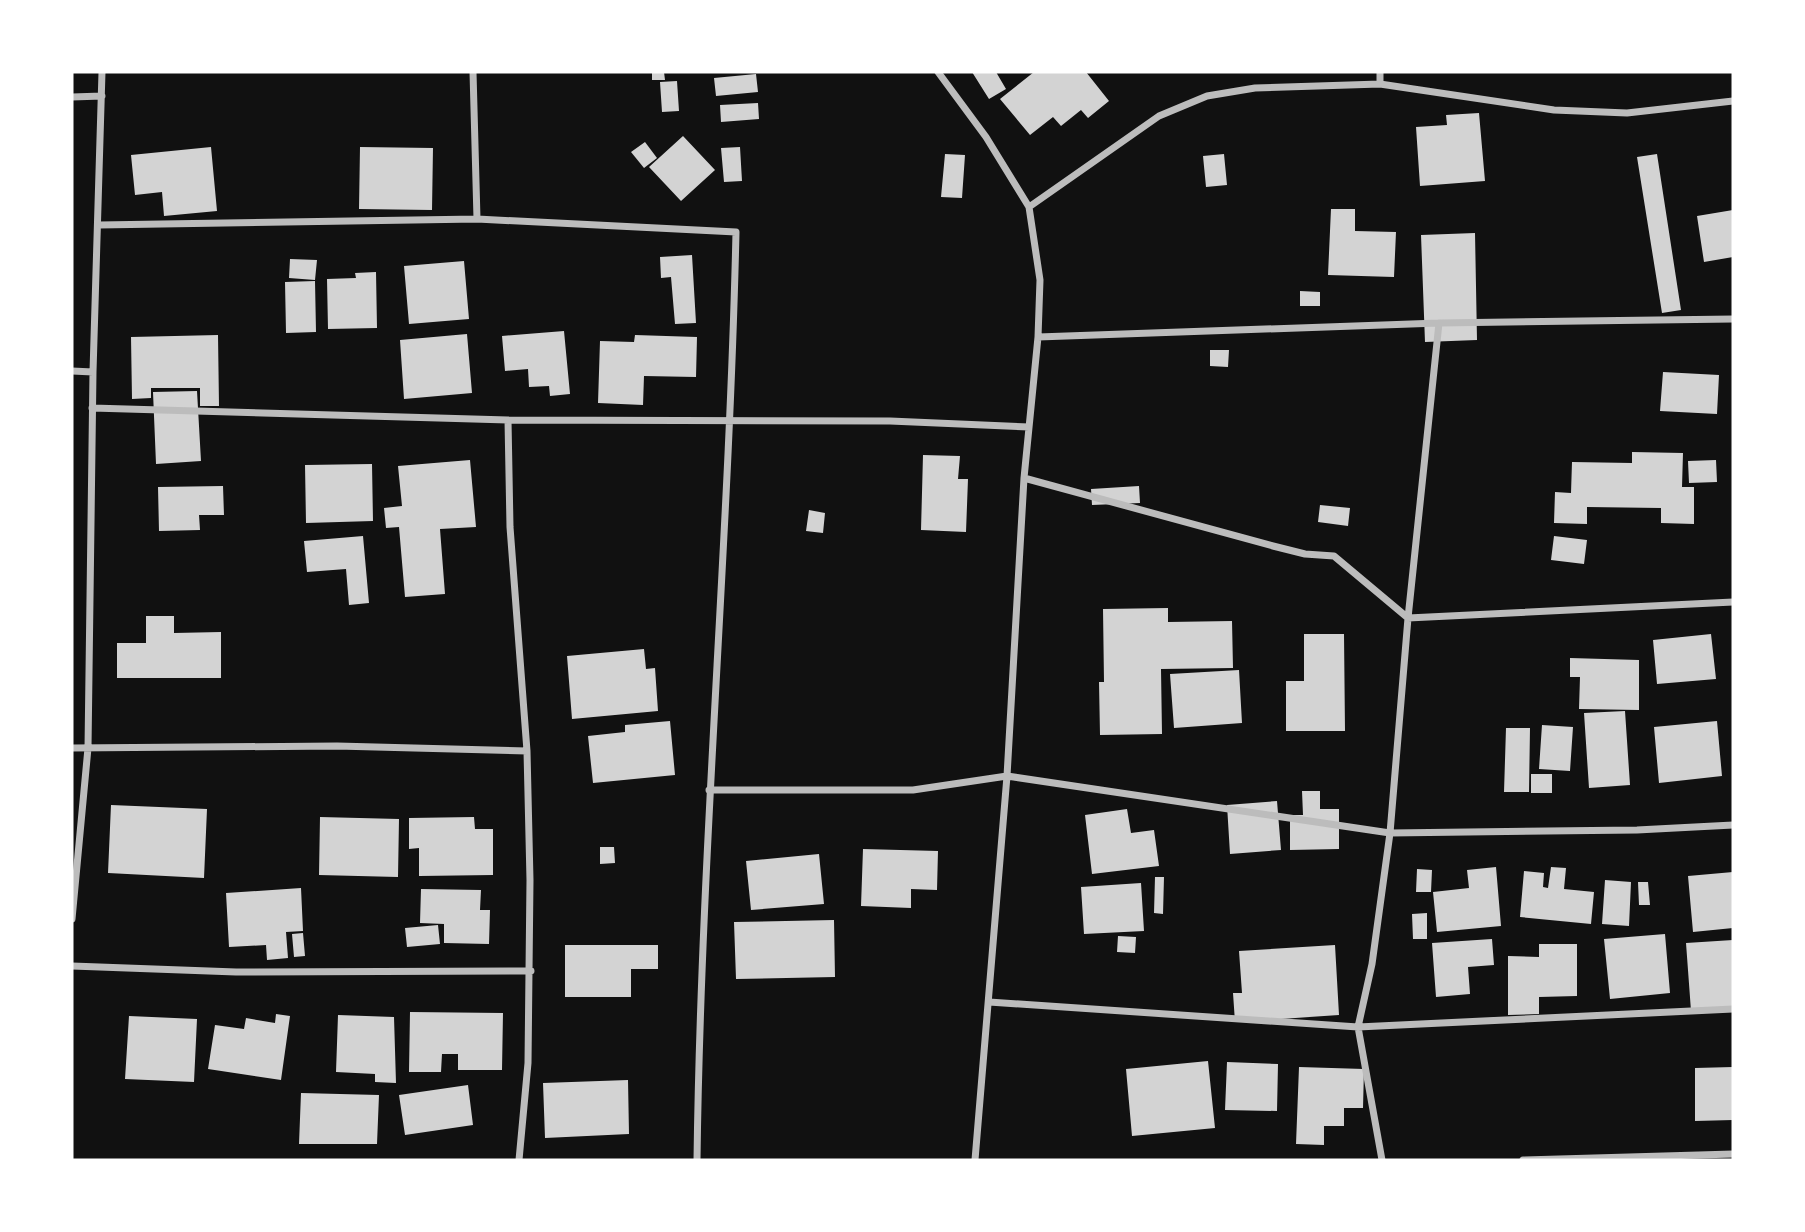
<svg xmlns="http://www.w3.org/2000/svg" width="1805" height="1232" font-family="Cabin,sans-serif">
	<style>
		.building { fill: #d3d3d3 }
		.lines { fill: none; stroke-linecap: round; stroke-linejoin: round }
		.minor { stroke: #bcbcbc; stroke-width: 7 }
	</style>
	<rect width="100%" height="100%" fill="#111"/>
	<path class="building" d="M652,72h12l1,8h-13z
		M972,72h24l10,17 -17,10z
		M1034,72h52l23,29 -21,17 -7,-8 -20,16 -8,-9 -23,18 -30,-36z
		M756,74l2,18 -42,4 -2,-18z
		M677,81l2,30 -17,1 -2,-30z
		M758,103l1,16 -38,3 -1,-17z
		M1479,113l6,68 -65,5 -4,-59 31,-2 -1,-10z
		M683,136l32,34 -34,31 -32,-34z
		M645,142l12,16 -13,10 -13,-16z
		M211,147l6,64 -53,5 -2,-24 -27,3 -4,-40z
		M360,147l73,1 -1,62 -73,-1z
		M740,147l2,34 -18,1 -3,-34z
		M945,154l20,1 -3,43 -21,-1z
		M1224,154l3,31 -21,2 -3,-31z
		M1657,154l24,156 -19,3 -25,-156z
		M1331,209h24v22l41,1 -2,45 -66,-2z
		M1733,210v47l-29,5 -7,-46z
		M1475,233l2,107 -52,2 -4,-107z
		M692,255l4,68 -21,1 -4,-47 -10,1 -1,-21z
		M290,259l27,1 -2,20 -26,-2z
		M464,261l5,58 -60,5 -5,-58z
		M376,272l1,56 -49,1 -1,-50 29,-1 -1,-5z
		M315,281l1,51 -30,1 -1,-51z
		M1300,291l20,1v14h-20z
		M564,331l6,63 -20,2 -1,-10 -20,1 -1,-18 -23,2 -3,-35z
		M467,334l5,59 -68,6 -4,-59z
		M218,335l1,71h-19v-18h-49v10l-19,1 -1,-62z
		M635,335l62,2 -1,40 -52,-1 -1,29 -45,-2 2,-62 34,1z
		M1210,350h19l-1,17 -18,-1z
		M1663,372l56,3 -2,39 -57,-3z
		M197,391l4,70 -45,3 -3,-72z
		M1632,452l51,1 -1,34h12v37l-33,-1v-15l-74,-1v17l-33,-1 1,-31 16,1 1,-31 60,1z
		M923,455l37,1 -2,23h10l-2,53 -45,-2z
		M470,460l6,67 -36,2 5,65 -40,3 -6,-70 -13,1 -2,-20 18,-2 -4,-40z
		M1716,460l1,22 -28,1 -1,-22z
		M372,464l1,57 -67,2 -1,-58z
		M223,486l1,29h-25l1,15 -41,1 -1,-44z
		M1139,486l1,17 -48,2 -1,-16z
		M1320,505l30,3 -2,18 -30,-4z
		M809,510l16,3 -2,20 -17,-2z
		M363,536l6,67 -20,2 -3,-36 -39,3 -3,-31z
		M1554,536l33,4 -3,24 -33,-4z
		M1168,608v14l64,-1 1,47 -72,1 1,65 -62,1 -1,-53h5l-1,-73z
		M146,616h28v17l47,-1v46h-104v-35h29z
		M1304,634h40l1,97h-59v-50h18z
		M1711,634l5,45 -59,5 -4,-44z
		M644,649l2,20 9,-1 3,43 -86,8 -5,-63z
		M1570,658l69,2v50l-60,-1 1,-32h-10z
		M1239,670l3,53 -68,5 -4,-54z
		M1625,711l5,74 -41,3 -5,-75z
		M670,721l5,54 -82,8 -5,-47 37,-4v-7z
		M1717,721l5,55 -63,7 -5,-56z
		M1542,725l31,2 -3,44 -31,-2z
		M1506,728h24l-1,64h-25z
		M1531,774h21v19h-21z
		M1302,791h18v18h19v40l-49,1v-35h13z
		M1277,801l4,49 -51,4 -3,-49z
		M111,805l96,4 -3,69 -96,-5z
		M1127,809l4,24 23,-3 5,36 -67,8 -7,-59z
		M320,817l79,2 -1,58 -79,-2z
		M474,817l1,12h18v46l-74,1v-28l-10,1v-31z
		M600,847h14l1,16 -15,1z
		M863,849l75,2 -1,39 -26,-1v19l-50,-2z
		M819,854l5,50 -73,6 -5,-49z
		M1496,867l5,59 -64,6 -4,-40 36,-4 -2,-18z
		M1551,867l15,1 -2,21 30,3 -3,32 -71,-7 4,-46 20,2 -1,14 5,1z
		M1417,869l15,1 -1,22h-15z
		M1733,872v56l-40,4 -5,-56z
		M1155,877h9l-1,37 -9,-1z
		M1605,880l26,2 -2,44 -27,-2z
		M1638,882h10l2,23h-11z
		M1141,883l3,48 -60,3 -3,-47z
		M301,888l2,43 -17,1 2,26 -21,2 -1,-15 -37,2 -3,-54z
		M421,889l60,1 -1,20h10l-1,34 -45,-1v-19l-24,-1z
		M1427,913v26h-14l-1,-25z
		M834,920l1,57 -99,2 -2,-57z
		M438,925l2,19 -33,3 -2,-19z
		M303,933l2,23 -11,1 -2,-23z
		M1665,934l5,59 -60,6 -6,-60z
		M1118,936l18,1 -1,16 -18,-1z
		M1492,939l2,26 -26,2 2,27 -34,3 -4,-54z
		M1733,940v69l-42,2 -5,-68z
		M1539,944h38v52l-38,1v17l-31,1v-59l31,1z
		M565,945h93v24h-27v28h-66z
		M1335,945l4,70 -104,7 -2,-29h9l-3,-42z
		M410,1012l93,1 -1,57h-44v-16h-16l-1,18h-32z
		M276,1014l14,2 -9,64 -73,-11 7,-44 29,4 2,-11 29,5z
		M338,1015l56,2 2,66 -21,-1v-8l-39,-2z
		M129,1016l68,3 -3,63 -69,-3z
		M1208,1061l7,67 -83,8 -6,-67z
		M1227,1062l51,2 -1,47 -52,-1z
		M1299,1067l65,2 -1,39h-19v18h-20v19l-28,-1z
		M1733,1067v53l-38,1v-53z
		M628,1080l1,54 -84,4 -2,-55z
		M468,1085l5,40 -68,10 -6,-40z
		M301,1093l78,2 -2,49h-78z"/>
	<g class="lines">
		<path class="minor" d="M473,72l4,147
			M938,72l48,65 43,70 11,73 -2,57 -14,141 -17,298 -32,384
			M1380,72v12
			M72,97l30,-1
			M1029,207l130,-91 48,-20 48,-8 125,-4 174,26 73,3 106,-12
			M99,225l378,-6 259,13c-7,310 -35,618 -39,928
			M1038,337l401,-14 294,-4
			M72,371l21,1
			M92,408l416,12 382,1 139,6
			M508,420l2,107 17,224 3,129 -2,183 -9,97
			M1024,478l249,68 32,8 29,2 74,62 325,-16
			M72,748l265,-2 190,5
			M709,790h204l94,-14 383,57 247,-3 96,-5
			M72,919l16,-171 5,-376 9,-300
			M72,966l164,6 295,-1
			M989,1002l369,25 375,-18
			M1382,1160l-24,-133 14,-63 18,-131 18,-215 31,-295
			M1523,1160l210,-6"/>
	</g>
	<rect width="1805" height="1232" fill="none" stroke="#ffffff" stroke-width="147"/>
</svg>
